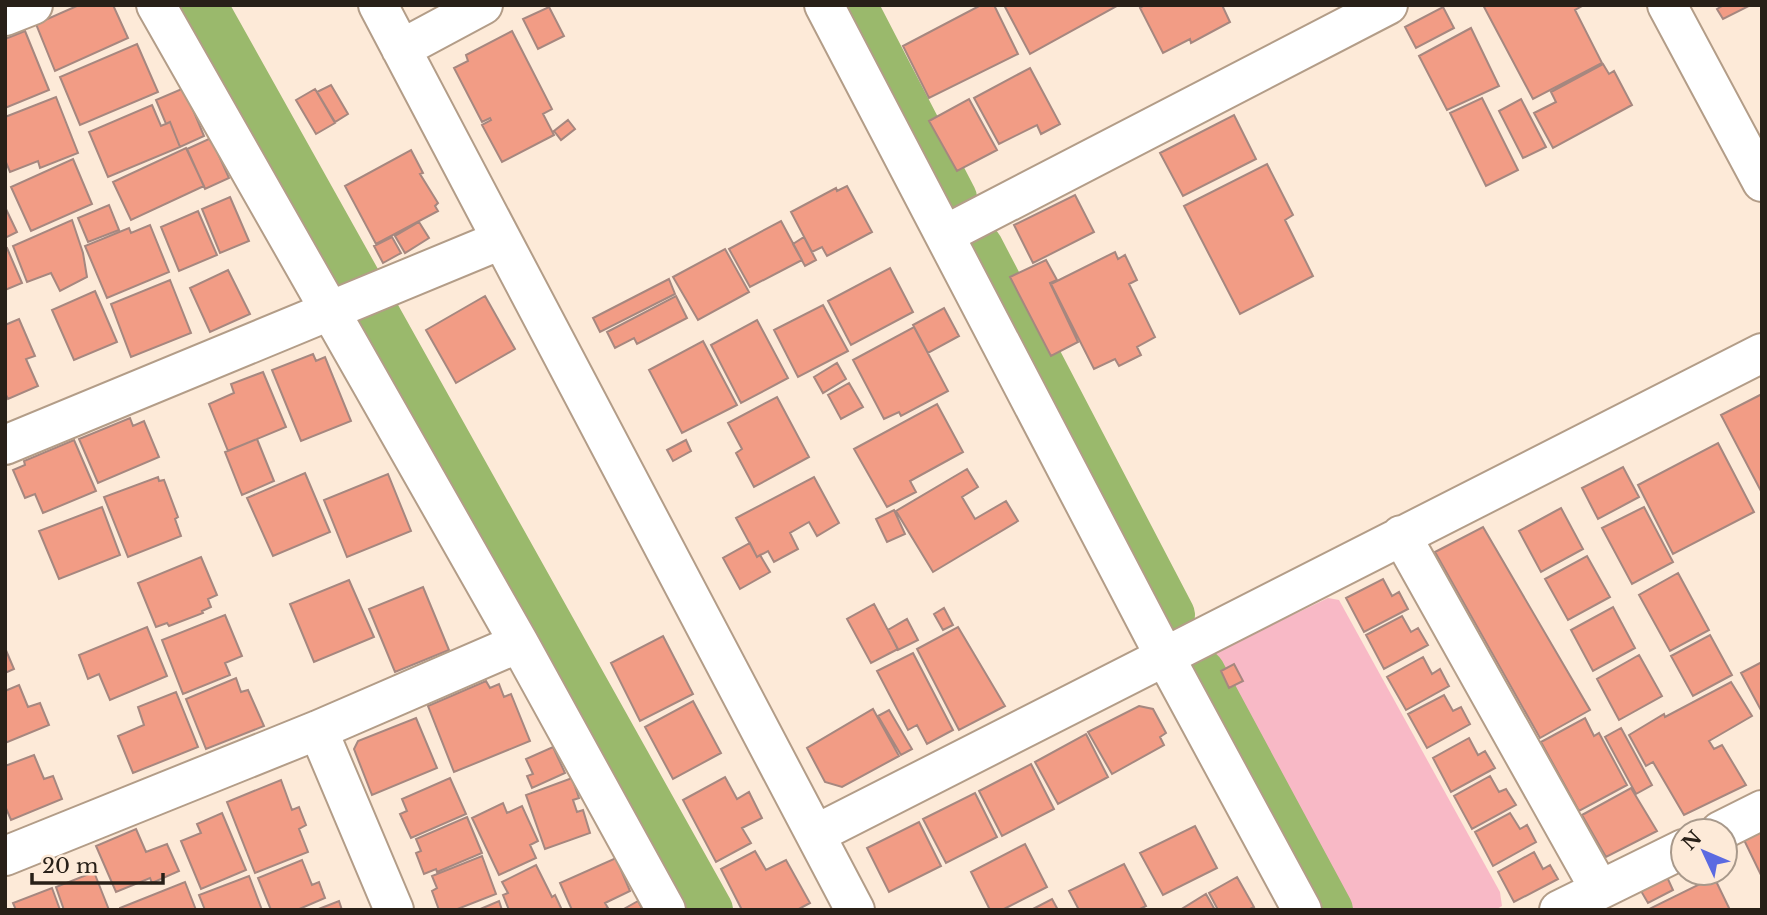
<svg xmlns="http://www.w3.org/2000/svg" width="1767" height="915" font-family="'Libre Baskerville',serif">
	<style>
		.green { fill: #f8b9c6 }
		.lines { fill: none; stroke-linecap: round; stroke-linejoin: round }
		.canal { stroke: #9ab96c; stroke-width: 46 }
		.building { fill: #f29c85; stroke: #a6877f; stroke-width: 2 }
		.minor-casing { stroke: #b39d88; stroke-width: 42 }
		.minor { stroke: #fff; stroke-width: 38 }
	</style>
	<rect width="100%" height="100%" fill="#fdead8"/>
	<path class="green" d="M1328,598l11,2 161,292 2,14 -7,4h-151l-135,-245 5,-12z"/>
	<g class="lines">
		<path class="canal" d="M204,5l506,905
			M854,5l100,193
			M980,247l192,368
			M1202,672l128,238"/>
	</g>
	<path class="building" d="M79,5h34l15,33 -73,33 -19,-47z
		M981,5h13l24,49 -89,44 -26,-52z
		M1004,5h113v1l-87,48z
		M1145,5h77l8,17 -39,21 -1,-4 -27,14 -23,-45z
		M1483,5h101l-9,5 27,53 -69,36z
		M1724,5h25v1l-26,13 -6,-10z
		M549,7l15,29 -26,13 -15,-30z
		M1443,7l11,21 -38,20 -11,-21z
		M1471,28l28,58 -52,24 -28,-54z
		M25,31l24,59 -44,18v-69z
		M512,31l40,78 -9,5 11,21 -52,27 -20,-37 9,-5 -1,-2 -8,4 -28,-54 14,-7 -2,-6z
		M137,44l21,48 -78,33 -20,-48z
		M1603,64l6,10 5,-3 18,34 -79,43 -19,-35 22,-11 -5,-10z
		M1030,68l30,56 -19,10 -4,-9 -38,19 -25,-46z
		M331,85l17,29 -13,8 -18,-30z
		M184,88l20,48 -24,11 -10,-25 -4,2 -10,-24z
		M315,89l20,34 -19,11 -20,-34z
		M56,97l22,56 -38,15 -2,-7 -28,11 -5,-12v-43z
		M1482,98l36,72 -32,16 -36,-73z
		M969,99l28,51 -40,21 -28,-50z
		M1521,99l25,48 -23,11 -24,-47z
		M152,105l9,21 9,-4 10,25 -72,30 -19,-45z
		M1234,115l22,44 -73,37 -23,-43z
		M568,120l7,9 -14,11 -7,-9z
		M211,138l18,40 -24,11 -18,-40z
		M186,148l18,38 -73,34 -18,-38z
		M411,150l12,23 -3,1 18,29 -3,3 3,5 -62,33 -31,-58z
		M73,159l19,45 -61,27 -20,-44z
		M1267,164l26,51 -8,5 28,56 -73,38 -56,-108z
		M847,186l25,46 -45,24 -5,-9 -10,5 -21,-40 45,-24 1,3z
		M1075,195l19,37 -61,31 -19,-38z
		M230,197l19,44 -29,12 -18,-44z
		M109,205l10,25 -31,12 -10,-24z
		M5,207l12,25 -12,6z
		M198,211l19,44 -38,16 -18,-44z
		M72,220l11,33 4,24 -27,14 -9,-18 -24,9 -14,-36z
		M781,221l21,39 -52,27 -21,-38z
		M419,222l10,16 -24,15 -10,-17z
		M150,225l19,47 -62,26 -22,-52 44,-18 2,5z
		M392,237l9,16 -18,10 -9,-17z
		M804,237l12,23 -11,6 -12,-22z
		M7,248l15,35 -17,7v-41z
		M725,249l24,43 -51,28 -25,-43z
		M1115,252l3,7 7,-4 12,25 -8,4 26,53 -18,10 4,8 -22,11 -4,-7 -21,10 -43,-85z
		M1046,260l11,20 -7,3 28,59 -27,14 -41,-79z
		M890,268l23,44 -62,33 -23,-44z
		M228,270l22,44 -40,18 -20,-44z
		M669,279l6,15 -75,38 -7,-14z
		M170,280l21,53 -60,24 -20,-53z
		M95,291l22,51 -43,18 -22,-50z
		M485,296l30,53 -59,34 -30,-53z
		M676,296l11,22 -50,26 -3,-6 -19,10 -8,-16z
		M823,305l25,46 -50,26 -24,-47z
		M944,308l15,28 -31,17 -15,-28z
		M19,319l16,37 -9,3 12,27 -30,13 -3,-6v-68z
		M757,320l31,58 -47,25 -30,-58z
		M914,327l34,64 -47,25 -2,-4 -15,7 -31,-59z
		M703,341l34,64 -55,28 -33,-63z
		M313,354l3,7 9,-4 26,64 -50,20 -29,-71z
		M837,363l9,16 -23,14 -9,-16z
		M263,372l23,55 -58,24 -19,-47 25,-11 -3,-9z
		M849,383l14,24 -22,12 -13,-24z
		M1762,394v99l-41,-78z
		M777,397l32,60 -55,30 -18,-34 6,-4 -14,-26z
		M937,404l26,48 -53,29 6,11 -29,15 -33,-58z
		M130,418l3,8 11,-5 15,36 -61,26 -19,-44z
		M257,439l17,42 -32,14 -17,-43z
		M74,440l22,51 -53,22 -8,-19 -10,4 -12,-28 12,-5 -1,-4z
		M686,440l5,11 -18,10 -6,-11z
		M1718,443l36,69 -81,42 -35,-69z
		M1623,467l16,30 -41,22 -16,-31z
		M967,469l11,18 -16,10 13,22 31,-18 12,20 -85,51 -37,-61z
		M305,473l25,59 -57,24 -26,-58z
		M388,474l23,57 -64,26 -23,-57z
		M158,477l1,4 5,-1 14,37 -3,2 6,17 -53,21 -24,-60z
		M814,477l25,46 -22,13 -8,-14 -19,11 8,16 -24,13 -6,-11 -11,6 -21,-39z
		M102,507l18,48 -61,24 -20,-48z
		M1644,507l29,55 -41,22 -30,-56z
		M1561,508l22,41 -42,23 -22,-41z
		M894,510l11,24 -18,8 -11,-23z
		M1483,527l107,183 -50,28 -105,-186z
		M750,543l7,14 3,-2 10,17 -30,17 -17,-31z
		M1587,556l23,41 -42,23 -23,-41z
		M201,557l16,38 -9,4 3,8 -9,4 1,2 -34,13 -2,-3 -11,4 -18,-44z
		M1678,573l31,57 -39,21 -31,-56z
		M1383,579l9,17 7,-4 9,17 -44,23 -18,-34z
		M349,580l25,57 -60,25 -24,-58z
		M423,587l26,63 -54,22 -26,-63z
		M874,604l24,45 -27,14 -24,-44z
		M1613,607l22,41 -42,23 -22,-41z
		M944,608l9,17 -10,5 -9,-16z
		M225,615l17,41 -17,7 5,12 -47,19 -21,-54z
		M1402,616l9,16 7,-4 10,17 -44,24 -18,-34z
		M907,619l11,21 -20,10 -10,-20z
		M147,627l20,49 -57,24 -11,-26 -11,5 -9,-24z
		M958,627l47,79 -46,24 -42,-81z
		M1710,635l22,40 -39,21 -22,-40z
		M663,636l30,58 -53,27 -29,-58z
		M5,648l9,21 -9,4z
		M913,653l40,77 -26,14 -10,-19 -9,5 -31,-59z
		M1639,655l23,41 -43,24 -22,-41z
		M1423,657l9,17 8,-5 9,17 -43,24 -19,-33z
		M1762,662v50l-21,-39z
		M1234,664l9,17 -14,7 -8,-17z
		M236,678l5,14 7,-2 16,36 -58,23 -20,-50z
		M486,681l4,7 9,-4 5,13 7,-3 19,47 -76,31 -26,-66z
		M1731,682l21,34 -43,25 5,8 8,-4 24,40 -62,30 -31,-53 -7,4 -17,-31 35,-21 1,3z
		M19,685l9,22 12,-4 9,22 -44,18v-52z
		M176,692l22,55 -65,26 -15,-37 26,-11 -6,-18z
		M1444,695l9,16 8,-4 9,17 -43,24 -19,-34z
		M693,701l28,52 -48,26 -28,-52z
		M1139,706l14,3 13,24 -6,4 4,8 -52,29 -24,-42z
		M873,709l26,47 -57,31 -17,-5 -18,-34z
		M889,710l23,39 -11,6 -23,-39z
		M416,718l21,50 -65,27 -18,-46 4,-8z
		M1585,718l9,18 5,-3 28,52 -48,26 -38,-69z
		M1621,728l31,57 -16,9 -31,-57z
		M1086,734l22,43 -50,27 -23,-42z
		M1469,738l9,17 7,-4 10,17 -44,24 -18,-34z
		M553,747l12,26 -33,15 -5,-12 6,-2 -7,-15z
		M34,755l10,24 9,-3 9,23 -51,21 -6,-14v-40z
		M1031,764l23,45 -52,27 -23,-45z
		M1490,776l9,16 7,-3 10,16 -44,24 -18,-33z
		M725,777l12,22 12,-7 13,26 -20,10 9,15 -35,19 -33,-62z
		M450,778l16,36 -55,24 -11,-24 7,-3 -5,-12z
		M572,778l7,20 -6,2 4,12 6,-2 7,23 -45,16 -19,-54z
		M281,780l11,30 7,-3 7,18 -7,4 9,23 -53,21 -28,-71z
		M1631,788l26,43 -51,26 -24,-42z
		M975,793l22,44 -51,26 -23,-44z
		M503,803l4,10 15,-7 16,35 -8,4 6,13 -37,17 -27,-57z
		M222,813l24,57 -45,19 -20,-48 20,-8 -4,-9z
		M1510,813l10,16 7,-4 9,17 -43,24 -18,-34z
		M467,817l15,36 -45,19 -1,-3 -12,5 -8,-21 5,-2 -5,-12z
		M919,822l22,44 -52,26 -22,-44z
		M1195,826l22,42 -54,27 -23,-42z
		M136,829l10,23 21,-8 12,27 -27,12 -2,-5 -34,14 -20,-46z
		M1762,831v46l-18,-37z
		M1025,844l22,43 -45,23h-12l-19,-38z
		M755,851l11,19 20,-10 24,43 -13,7h-55l-21,-41z
		M1534,852l9,17 7,-4 8,14 -44,23 -16,-30z
		M482,856l14,38 -41,16h-16l-7,-19 5,-3 -5,-12z
		M616,858l14,33 -25,12 3,5 -5,2h-31l-12,-27z
		M302,860l10,25 7,-3 6,16 -28,12h-26l-13,-32z
		M1124,864l22,42 -8,4h-59l-10,-19z
		M536,865l16,32 3,-2 7,15h-53l-6,-15 5,-2 -6,-11z
		M94,872l15,38h-45l-8,-23z
		M249,876l13,34h-57l-6,-15z
		M1237,877l17,30 -6,3h-30l-9,-17z
		M1667,877l6,13 -25,13 -7,-12z
		M1714,877l16,33h-81v-1z
		M185,882l11,28h-76v-2z
		M52,888l8,22h-44l-3,-7z
		M1206,894l9,16h-35z
		M1052,899l6,11h-27z
		M339,901l3,9h-26z
		M499,901l3,9h-24z
		M638,901l5,9h-21z"/>
	<g class="lines">
		<defs>
			<path id="minor" d="M156,5l363,638 147,267
				M378,5l477,905
				M824,5l341,652 137,253
				M1667,5l95,177
				M5,16l28,-11
				M401,49l82,-44
				M946,234l442,-229
				M5,445l496,-205
				M1401,535l199,355
				M318,730l76,180
				M1720,831l42,-21
				M816,834l946,-481
				M5,856l313,-126 201,-87
				M1559,910l124,-61"/>
		</defs>
		<use href="#minor" class="minor-casing"/>
		<use href="#minor" class="minor"/>
	</g>
	<rect width="1767" height="915" fill="none" stroke="#282018" stroke-width="14"/>
	<g transform="translate(1704 852) rotate(314)"><circle r="33" fill="#fdead8" stroke="#a8998b" stroke-width="2"/>
	<path d="M0-5L12 26L0 18L-12 26Z" fill="#5b6ae1"/>
	<text y="-10" font-size="19" font-weight="bold" text-anchor="middle" fill="#282018">N</text>
	</g>
	<path d="M32 873v10h131v-10" fill="none" stroke="#282018" stroke-width="3.5"/>
	<text x="42" y="873" font-size="21" fill="#282018" stroke="#fdead8" stroke-width="5" paint-order="stroke">20 m</text>
</svg>
